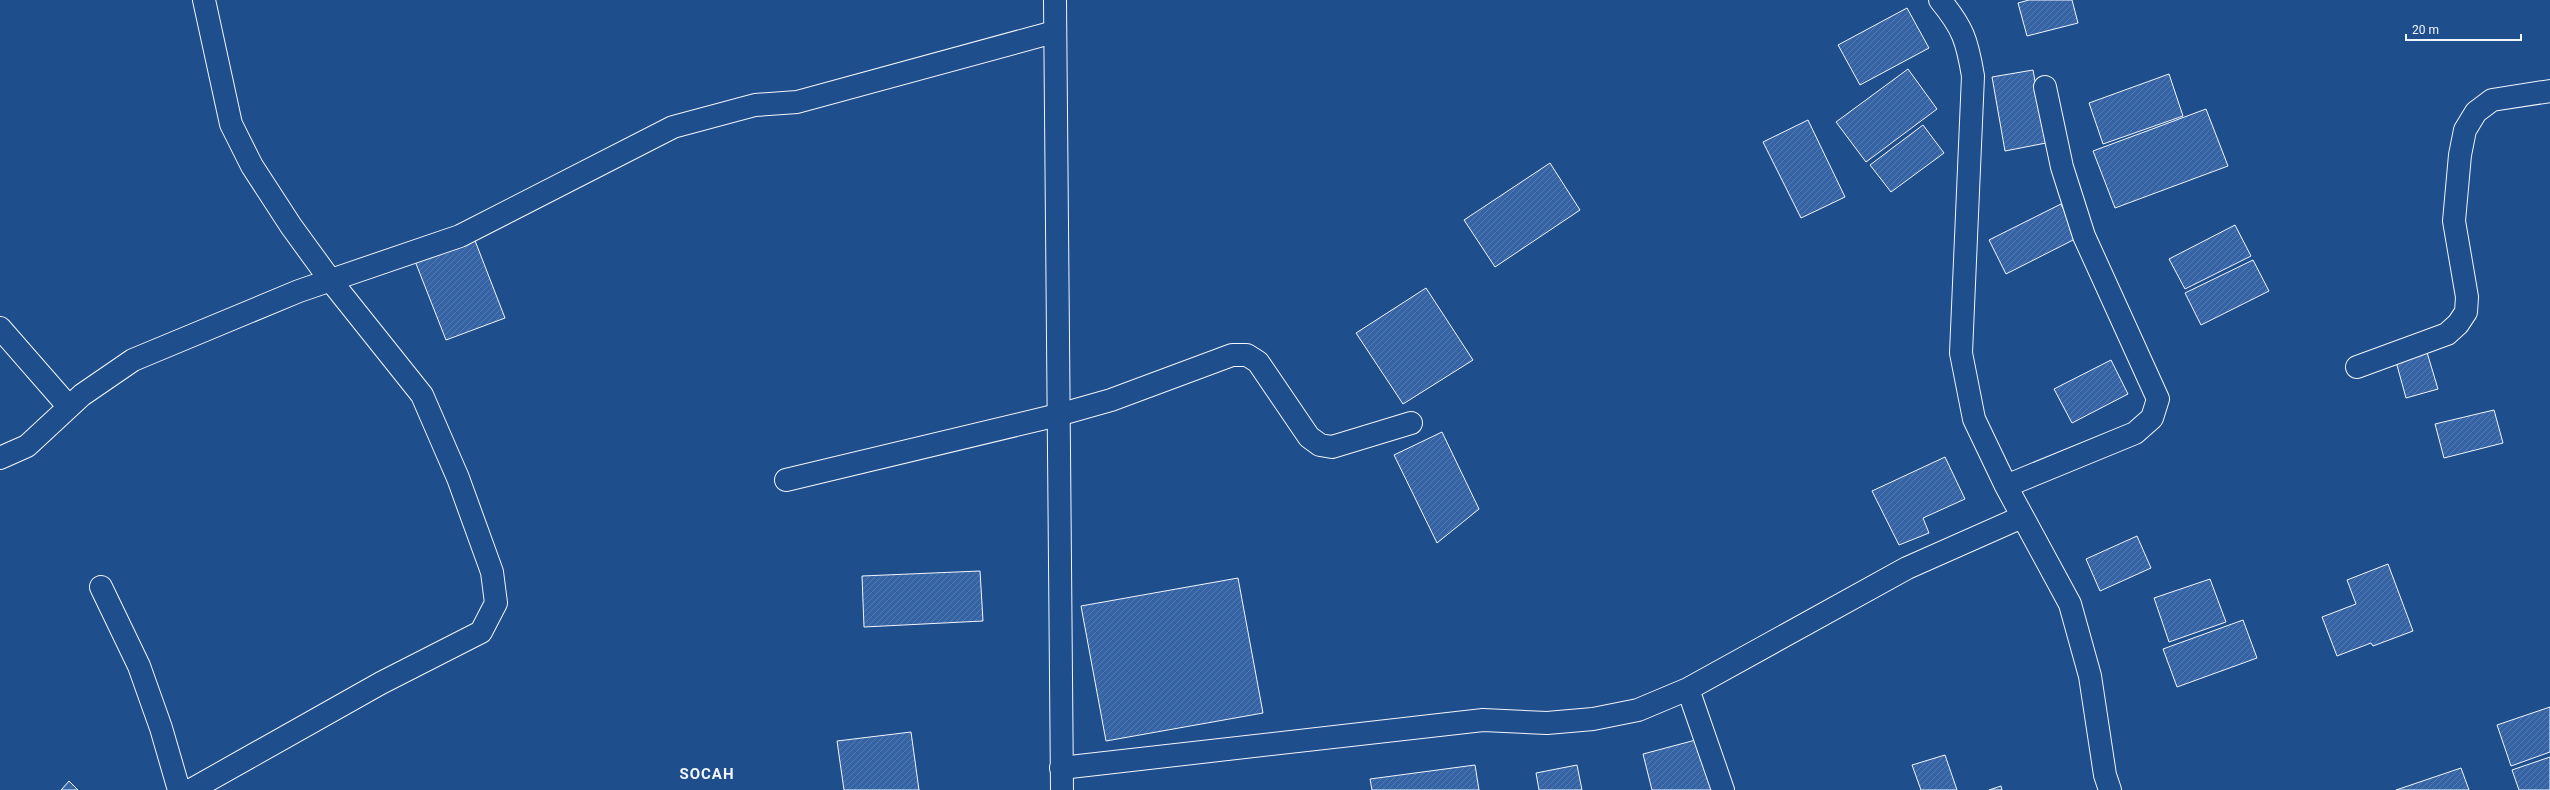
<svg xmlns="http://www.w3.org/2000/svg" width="2550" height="790" font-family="Roboto,sans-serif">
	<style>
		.building { fill: url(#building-hatch); stroke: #f2f6ff }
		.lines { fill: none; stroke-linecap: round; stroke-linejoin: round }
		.minor-casing { stroke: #f2f6ff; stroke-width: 24 }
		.secondary-casing { stroke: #f2f6ff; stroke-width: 24 }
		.minor { stroke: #1f4e8c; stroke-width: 22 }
		.secondary { stroke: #1f4e8c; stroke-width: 22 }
		.labels { text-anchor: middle; stroke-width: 3; stroke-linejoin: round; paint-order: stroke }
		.district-label { font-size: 15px; font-weight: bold; letter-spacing: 1px; fill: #f2f6ff; stroke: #1f4e8c }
	</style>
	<defs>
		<pattern id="building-hatch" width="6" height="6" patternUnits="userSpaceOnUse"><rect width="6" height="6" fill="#3563a3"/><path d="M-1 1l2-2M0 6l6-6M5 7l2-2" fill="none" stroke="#537ab1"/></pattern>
	</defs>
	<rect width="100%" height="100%" fill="#1f4e8c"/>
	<path class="building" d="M2029,0h43l6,23 -51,13 -9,-33z
		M1907,8l22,40 -69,37 -22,-40z
		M1908,69l29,40 -71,53 -30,-40z
		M2033,70l13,73 -41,8 -13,-74z
		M2169,74l14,42 -80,28 -14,-41z
		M2206,109l22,57 -113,42 -22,-57z
		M1808,120l37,77 -44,21 -38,-76z
		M1923,125l21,28 -53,39 -21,-27z
		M1550,163l30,47 -85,57 -31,-47z
		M2061,204l16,34 -71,36 -17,-34z
		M2235,225l16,31 -66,33 -16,-30z
		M474,238l31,80 -59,22 -31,-79z
		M2253,260l16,31 -68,34 -16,-32z
		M1426,288l47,72 -70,44 -47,-71z
		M2426,349l12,40 -32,9 -11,-40z
		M2111,360l17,34 -56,29 -18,-34z
		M2494,410l9,33 -59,15 -9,-34z
		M1442,432l37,77 -42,34 -43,-88z
		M1945,457l20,42 -42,19 6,15 -30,12 -27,-54z
		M2137,536l14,32 -51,23 -14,-32z
		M2388,564l25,67 -40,15 -2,-3 -34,13 -15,-39 34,-13 -9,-24z
		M980,571l3,50 -119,6 -2,-51z
		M1238,578l25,135 -157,28 -25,-135z
		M2210,579l16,43 -57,20 -15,-44z
		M2243,620l14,38 -80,29 -14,-38z
		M2550,707v45l-39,14 -14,-41z
		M911,732l8,58h-75l-7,-49z
		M1707,737l14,53h-69l-9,-36z
		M1945,755l12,35h-36l-9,-25z
		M2550,757v33h-31l-7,-20z
		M1475,765l4,25h-107l-2,-11z
		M1577,765l5,25h-43l-3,-17z
		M2461,768l8,22h-73z
		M69,781l9,9h-17z
		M2001,786l1,4h-13z"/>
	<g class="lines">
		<defs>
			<path id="minor" d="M1940,0c23,28 27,40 33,76l-12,277 13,66 32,67 64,118 20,72 15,99 5,15
				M0,328l69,79
				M2357,367l90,-33 11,-10 8,-12 1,-15 -13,-76 6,-66 5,-25 11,-18 16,-12 58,-9
				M0,458l27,-12 55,-51 51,-35 166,-69 161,-55 213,-109 82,-22 42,-3 257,-70
				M786,480l272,-65 53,-15 121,-45h15l11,7 51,75 11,8 12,2 79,-24
				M2006,486l129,-53 17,-15 6,-19 -74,-163 -22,-69 -17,-80
				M101,587l38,79 22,62 18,62
				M1688,689l35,101
				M1061,768l422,-48 64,3 46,-4 45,-9 50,-21 219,-121 115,-51
				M191,790l190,-107 100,-51 15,-29 -4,-31 -34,-94 -36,-83 -91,-114 -40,-55 -39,-60 -21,-42 -27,-124"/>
			<path id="secondary" d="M1055,0l7,790"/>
		</defs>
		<use href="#minor" class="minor-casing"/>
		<use href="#secondary" class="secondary-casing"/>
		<use href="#minor" class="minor"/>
		<use href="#secondary" class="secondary"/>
	</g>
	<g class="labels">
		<g class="district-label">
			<text x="707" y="779">SOCAH</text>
		</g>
	</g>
	<path d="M2406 34v6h115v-6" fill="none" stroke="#f2f6ff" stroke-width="2"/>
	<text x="2412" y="34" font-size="12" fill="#f2f6ff" stroke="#1f4e8c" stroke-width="3" paint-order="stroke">20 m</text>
</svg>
